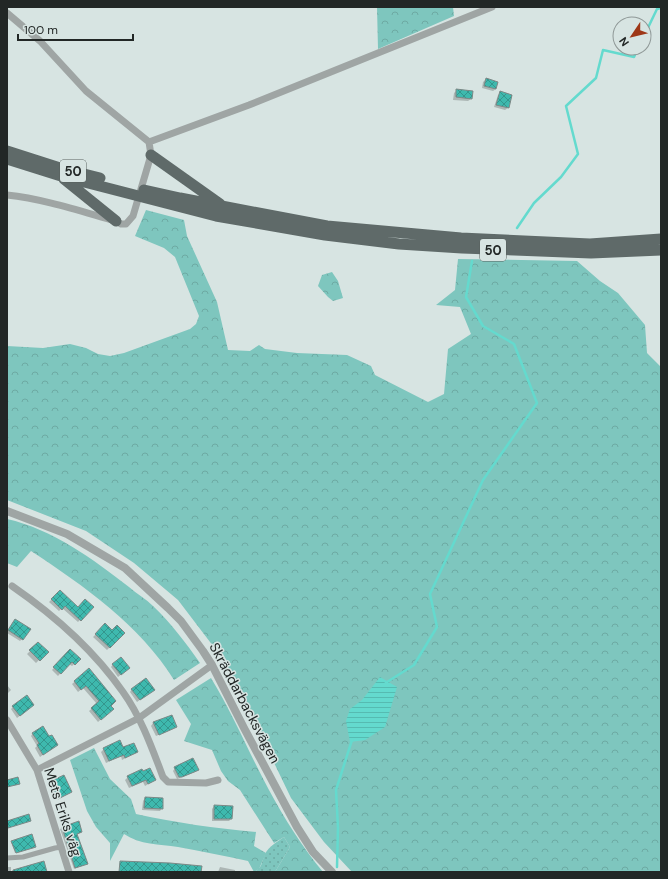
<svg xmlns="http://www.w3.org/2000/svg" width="668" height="879" font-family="'DM Sans',sans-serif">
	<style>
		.grass { fill: url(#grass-dots) }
		.forest { fill: url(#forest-crowns) }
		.water { fill: url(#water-rules) }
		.shadow { fill: #0003 }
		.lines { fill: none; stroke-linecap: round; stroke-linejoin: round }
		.stream { stroke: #64dace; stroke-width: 2.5 }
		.building { fill: url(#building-cross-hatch); stroke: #7c8886 }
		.pedestrian { stroke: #9fa5a4; stroke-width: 5 }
		.minor { stroke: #9fa5a4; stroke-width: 7 }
		.tertiary { stroke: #9fa5a4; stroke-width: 8 }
		.trunk { stroke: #5f6a69; stroke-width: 11 }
		.labels { text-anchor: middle; stroke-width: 3; stroke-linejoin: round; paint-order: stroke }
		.shield { fill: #d7e4e2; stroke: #58605e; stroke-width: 1 }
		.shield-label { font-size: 13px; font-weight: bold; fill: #222726 }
		.street-label { font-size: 14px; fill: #222726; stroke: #d7e4e2 }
	</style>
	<defs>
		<pattern id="grass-dots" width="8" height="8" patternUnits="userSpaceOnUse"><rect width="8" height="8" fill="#7ec6be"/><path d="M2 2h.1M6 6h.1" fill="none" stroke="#6daaa3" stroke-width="1.8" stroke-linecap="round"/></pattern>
		<pattern id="forest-crowns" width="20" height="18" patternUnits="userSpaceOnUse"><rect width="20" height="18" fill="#7ec6be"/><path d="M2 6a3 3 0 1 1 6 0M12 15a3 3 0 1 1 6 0" fill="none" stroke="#6daaa3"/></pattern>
		<pattern id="water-rules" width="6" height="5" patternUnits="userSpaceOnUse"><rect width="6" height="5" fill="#64dace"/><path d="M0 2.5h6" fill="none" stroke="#56bbb1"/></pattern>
		<pattern id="building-cross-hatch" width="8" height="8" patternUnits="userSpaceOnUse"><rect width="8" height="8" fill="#3eb9ae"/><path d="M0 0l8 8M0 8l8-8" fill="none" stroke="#34968d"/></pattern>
	</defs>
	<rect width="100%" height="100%" fill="#d7e4e2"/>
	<path class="grass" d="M284,837l6,10 -15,25h-21c9,-5 7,-9 11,-18 4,-8 12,-12 19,-17z"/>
	<path class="forest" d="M377,7h76l1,9 -76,33z
		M146,210l38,10 3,16 30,66 11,48 22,1 9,-6 6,4 32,4 50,2 24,11 4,9 53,27 16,-8 4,-45 23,-15 -11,-27 -24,-2 19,-15 3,-31 119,2 23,20 18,12 27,32 2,28 14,14v505h-309l-28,-30 -33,-44 -65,-135 -48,-63 -44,-37 -48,-32 -79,-31v-154l36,2 27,-4 16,4 12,6 12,2 14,-3 66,-24 6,-5 3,-8 -24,-59 -11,-9 -29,-12z
		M332,272l6,9 5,17 -10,3 -5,-4 -10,-11 4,-11z
		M7,519c45,10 86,40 122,68 8,7 17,12 24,19 18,17 33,37 47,57l-26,17c-34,-55 -90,-94 -143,-129l-14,16 -10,-4z
		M211,678c22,36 38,75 58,112 15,28 34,58 54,82h-48l15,-25 -6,-10 -10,6 -34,-53 -12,-9 -7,-10 -9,-21 -28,-9 7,-17 -15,-24z
		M94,748l16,31 21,20 5,15c41,9 78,14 120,18l-2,14 12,7 -7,16 -5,3 -6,-11c-23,-5 -47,-10 -70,-14 -19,-3 -38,-2 -54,-13l-14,27v-18l-14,-16 -9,-16 -17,-51z"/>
	<path class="water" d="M380,677l17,10 -12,40 -20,13 -15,2 -4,-21 4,-12 12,-9z"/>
	<path class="shadow" d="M486,79l10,10 -3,2 -11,-3 1,-6z
		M457,90l14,9 -3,2 -15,-1 1,-7z
		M500,93l11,2 -3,13 -3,2 -11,-3 4,-12z
		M60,591l18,17 14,-1 -14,15 -16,-14 -3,3 -10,-9z
		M13,622l9,17 -2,2 -13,-8z
		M105,625l7,7 12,1 -17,17 -14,-13z
		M38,643l9,9 -11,11 -9,-9z
		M70,650l10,9 -8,7 -3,-2 -11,12 -6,-6z
		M113,664l16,4 -11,9 -7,-10z
		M89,669l21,37v5l-12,11 -9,-11 8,-7 -14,-16 -5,4 -6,-8z
		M7,685l4,5 -4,4z
		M132,689l19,3 -14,10 -7,-10z
		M13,707l17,1 -13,10 -6,-9z
		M171,716l4,11 -2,2 -17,7 -5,-10 2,-3z
		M33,733l16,5 8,7 -17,12 -5,-9 2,-2 -6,-10z
		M104,749h19l14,3 -15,8 -1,-4 -15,7 -5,-11z
		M175,768l22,1 -2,3 -18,7 -4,-8z
		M128,777l27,3 -10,6 -2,-4 -14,6 -4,-8z
		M54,781l16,12 -14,6 -4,-8 4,-2 -3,-7z
		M145,798l17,10 -2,3 -18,-1 1,-9z
		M214,806l17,13 -2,2h-17v-12z
		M78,822l3,10 -5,3 11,29 -13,5 -14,-40 2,-1z
		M12,841l22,7 -19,5 -4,-11z
		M7,867h4v5h-4z
		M220,867l15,3v2h-17z"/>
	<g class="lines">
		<path class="stream" d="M644,36l13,-27 4,-1
			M517,228l17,-25 27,-26 17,-23 -12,-48 30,-28 7,-28 31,7 4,-9
			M385,684l2,-2 27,-17 23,-38 -7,-33 53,-114 54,-77 -23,-59 -31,-18 -17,-29 6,-36
			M337,867l1,-39 -2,-38 16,-50"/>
	</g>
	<path class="building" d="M486,78l12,4 -2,7 -12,-3z
		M456,89l17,2 -1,8 -16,-2z
		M500,91l12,4 -3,13 -13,-3z
		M60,590l18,17 7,-8 9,8 -13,14 -16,-15 -3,4 -11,-11z
		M15,619l16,10 -8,11 -15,-10z
		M105,623l7,7 5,-5 8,8 -15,15 -15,-14z
		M38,642l11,10 -9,9 -11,-11z
		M70,649l11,10 -6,6 -3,-3 -11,12 -8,-7z
		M121,657l9,11 -9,7 -9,-11z
		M89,668l27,33 -5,5 3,3 -13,11 -10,-12 8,-7 -13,-15 -5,4 -7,-9z
		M146,678l9,12 -15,10 -9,-11z
		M27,695l7,10 -14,11 -8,-10z
		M172,715l5,12 -18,8 -6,-13z
		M43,726l6,10 3,-1 6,10 -15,10 -6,-10 2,-2 -7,-10z
		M120,740l3,7 11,-4 4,9 -13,6 -1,-3 -15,6 -6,-13z
		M193,758l6,12 -17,7h-3l-5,-10z
		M150,768l6,12 -8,4 -2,-4 -14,6 -5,-10 15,-7 1,2z
		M64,775l8,17 -14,7 -5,-10 4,-2 -4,-7z
		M18,777l2,7 -13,3v-7z
		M145,797l18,1v11l-19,-1z
		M214,805l19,1 -1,13h-18z
		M29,814l2,7 -23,7 -1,-7z
		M79,821l3,11 -5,2 11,30 -13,4 -13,-41z
		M32,834l4,13 -20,6 -5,-12z
		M44,861l3,11h-34v-2z
		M120,861l50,2 32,3 -1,6h-82z"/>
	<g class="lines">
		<path class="pedestrian" d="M7,858l16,-1 32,-9 7,-1"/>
		<path class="minor" d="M7,13l33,28 46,50 63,51 2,13 -18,61 -7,8h-5l-5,-3c-36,-10 -72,-22 -109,-26
			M149,142l100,-37 243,-98
			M12,586c42,29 81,63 111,106 18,25 29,56 40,85l5,5 38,1 12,-3
			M7,720l30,50 32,102
			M37,770l102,-52 73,-53"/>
		<path class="tertiary" d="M7,511l60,23 58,34 43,40 13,13 22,30 9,14 32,63 53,99 16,25 19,20"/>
		<path class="trunk" d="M7,151l53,17 40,10
			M151,155l69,49
			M7,159l54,17 155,40 109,19 74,9 63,4 129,5 70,-3
			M64,179l52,42
			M144,190l36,8 147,28 134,12 129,6 71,-5"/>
	</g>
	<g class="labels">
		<g class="shield">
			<rect x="60" y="160" width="26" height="22" rx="3"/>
			<rect x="480" y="239" width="26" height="22" rx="3"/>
		</g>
		<g class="shield-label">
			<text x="73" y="176">50</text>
			<text x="493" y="255">50</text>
		</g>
		<g class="street-label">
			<text transform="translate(245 703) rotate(62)" y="5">Skräddarbacksvägen</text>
			<text transform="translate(63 812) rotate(72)" y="5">Mets Eriks väg</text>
		</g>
	</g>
	<rect width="668" height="879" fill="none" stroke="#222726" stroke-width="16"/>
	<g transform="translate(632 36) rotate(235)"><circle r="19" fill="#d7e4e2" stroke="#8f9897"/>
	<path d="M0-3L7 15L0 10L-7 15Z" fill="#9e3717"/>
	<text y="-6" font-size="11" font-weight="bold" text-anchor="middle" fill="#222726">N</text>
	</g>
	<path d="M18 34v6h115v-6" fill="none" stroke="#222726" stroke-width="2"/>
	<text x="24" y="34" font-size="12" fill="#222726" stroke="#d7e4e2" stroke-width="3" paint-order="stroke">100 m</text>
</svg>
